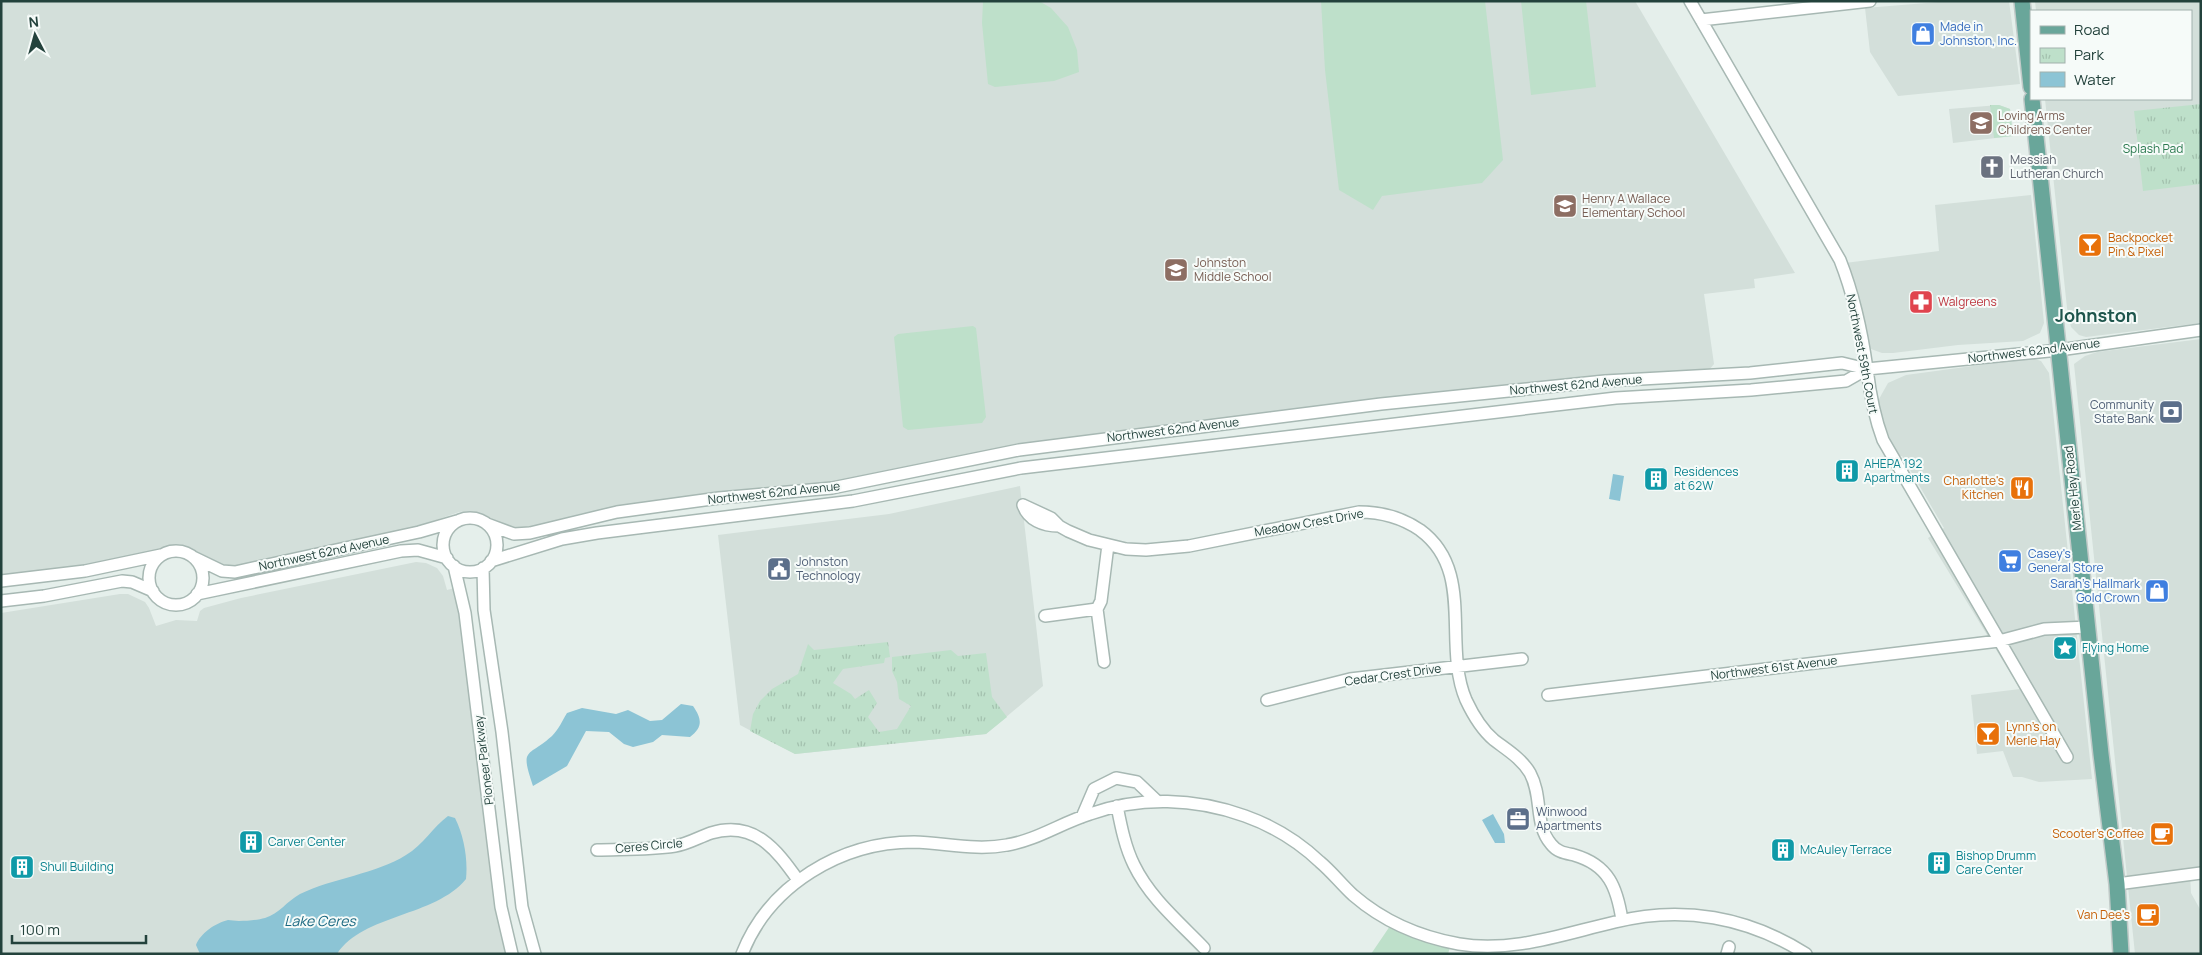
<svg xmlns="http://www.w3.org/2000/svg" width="2202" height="955" font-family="Manrope,sans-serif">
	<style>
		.built { fill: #d3dfda }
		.grass { fill: #bee0ca }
		.park { fill: url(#park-tufts) }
		.water { fill: #8cc4d5 }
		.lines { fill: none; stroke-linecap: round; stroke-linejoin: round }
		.minor-casing { stroke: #a7b8b3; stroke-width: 14 }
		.major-casing { stroke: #c1cac8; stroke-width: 18 }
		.minor { stroke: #fff; stroke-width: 11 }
		.major { stroke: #69a69a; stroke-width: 15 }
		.labels { text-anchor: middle; stroke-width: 4; stroke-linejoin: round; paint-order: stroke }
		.shop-label { font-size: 12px; fill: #366cbe; stroke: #f6fbf9; text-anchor: start }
		.education-label { font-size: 12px; fill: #785e54; stroke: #f6fbf9; text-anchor: start }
		.park-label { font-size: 12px; fill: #2c7a50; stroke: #f6fbf9 }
		.worship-label { font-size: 12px; fill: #5b616d; stroke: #f6fbf9; text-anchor: start }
		.food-label { font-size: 12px; fill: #c56008; stroke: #f6fbf9; text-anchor: end }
		.health-label { font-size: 12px; fill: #be3a42; stroke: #f6fbf9; text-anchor: start }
		.street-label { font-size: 12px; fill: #23423c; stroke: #f6fbf9 }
		.service-label { font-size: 12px; fill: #4e5e75; stroke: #f6fbf9; text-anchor: start }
		.culture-label { font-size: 12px; fill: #0d838f; stroke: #f6fbf9; text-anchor: start }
		.water-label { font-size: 14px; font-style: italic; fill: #1a6881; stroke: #f6fbf9 }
		.district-label { font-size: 18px; font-weight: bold; fill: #1e554c; stroke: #f6fbf9 }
	</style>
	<defs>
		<pattern id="park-tufts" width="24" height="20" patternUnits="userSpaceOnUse" patternTransform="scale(1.25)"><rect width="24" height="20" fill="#bee0ca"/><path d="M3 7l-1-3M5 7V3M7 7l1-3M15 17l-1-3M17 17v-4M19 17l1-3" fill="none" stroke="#a3c1ae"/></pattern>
	</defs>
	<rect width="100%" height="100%" fill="#e5efeb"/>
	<path class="built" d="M1,1h1634l160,272 -41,6 1,9 -51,6 10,70 -10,12 -99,5 -586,69 -187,38 -4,-5 -196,21 -52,10 -55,15 -21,-3 -22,-13 -12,-2 -11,1 -40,14 -186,40 -20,-4 -26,-16 -8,-2 -73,19 -105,13z
		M1951,1h58l11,83 -122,12 -28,-44 -5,-44z
		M2035,1h166v322l-115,14 -7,-2 -8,-8 -4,-19 -22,-209h146v-88h-155z
		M1999,105l11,4 3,27 -60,7 -4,-34z
		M2031,195l13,128 -4,10 -17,8 -65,4 -65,8h-11l-11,-4 -5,-8 -21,-78 94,-12 -4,-46z
		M2201,339v534l-11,2 1,18 10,18v43h-66l-61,-590 11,-8 12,-4z
		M2032,358l9,3 8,12 43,406 -53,3 -17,-5h-9l-10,-26 -26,3 -6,-59 49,-6 -92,-151 16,-10 -42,-72h-3l-6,-8 -15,-43 1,-6 9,-16 18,-8z
		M1020,486l23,200 -57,48 -191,20 -55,-29 -22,-190 171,-21z
		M416,562l10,1 11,5 6,8 4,14 11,-3 54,367h-511v-341l119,-19h8l17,8 4,6 7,18 20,-6 21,1 3,-10 4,-3 37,-10z"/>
	<path class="grass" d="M983,1h56l12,7 17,19 9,23 2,22 -25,9 -59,6 -7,-3 -6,-61z
		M1321,1h164l18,159 -21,23 -100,13 -9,14 -34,-20 -14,-120z
		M1521,1h65l10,86 -65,8z
		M973,326l3,2 10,89 -4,6 -74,7 -5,-3 -9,-90 4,-3z
		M1390,926l30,13 30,8 -2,7h-77z"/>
	<path class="park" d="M2201,104v80l-58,7 -9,-80z
		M1990,105h9l11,4 3,27 -19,2z
		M888,642l2,15 -5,1 -1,5 -41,6 -10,14 18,11 4,5 14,-9 8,13 -9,14 11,15 18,-3 14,-23 -12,-7 -2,-17 -5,-11v-14l59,-7 7,6 28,-3 6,44 15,20 -21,17 -191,20 -45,-23 3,-17 7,-13 12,-12 26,-15 10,-30 6,6z"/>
	<path class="water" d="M1613,474l11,2 -4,25 -11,-2z
		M681,704l12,2c9,13 10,21 -3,31l-28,-2 -9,7 -20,5 -9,-3 -15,-12 -23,-1 -19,35 -34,20c-13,-39 -6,-28 19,-50 7,-7 10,-15 15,-23l15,-5 34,6 12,-4 22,11 12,-1z
		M1493,814l11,20 1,9h-10l-13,-23z
		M448,816l7,2c9,18 13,41 11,61 -31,38 -103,35 -129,75h-137l-4,-9c4,-11 19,-22 32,-25 3,0 7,1 11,1 8,0 19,-1 26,-3 14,-4 22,-17 35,-24 33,-16 76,-20 106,-39 17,-10 27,-28 42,-39z"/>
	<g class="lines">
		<defs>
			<path id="minor" d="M1690,1l150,259c13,33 22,73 27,109 3,25 7,47 16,71l184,317
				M1701,20l169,-19
				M1023,505l28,13 8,8 9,5 21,9 37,9 20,1 43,-4 170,-34c22,0 42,5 61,18 56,41 22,114 46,170 7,15 15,29 28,40 13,10 27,18 36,33 13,24 4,51 21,71 6,8 14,9 23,11 35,10 43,33 48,65
				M1023,505c5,15 20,21 36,21
				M443 545a27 27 0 1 1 54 0a27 27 0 1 1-54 0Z
				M487,524l27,10 16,-1 87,-21 102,-14 113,-10 187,-38 362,-46 224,-23 145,-8 92,-10 25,6 192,-19 142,-20
				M149 578a27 27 0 1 1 54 0a27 27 0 1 1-54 0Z
				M193,557l29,14 13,1 184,-40 38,-11
				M491,561l71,-22 35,-6 256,-32 168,-33 595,-70 135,-8 95,-9 21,-12
				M454,566l11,47 36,294 11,47
				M483,568l1,42 18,122 20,175 13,47
				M1,581l84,-10 76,-16
				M197,594l204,-43 17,-1 29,8
				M1,601l43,-5 78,-15 10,1 21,9
				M1045,616l52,-7
				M1104,662l-7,-53 4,-8 7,-56
				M1548,695l451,-54 45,-12 44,-2
				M1267,700l83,-21 172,-20
				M1117,806c4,20 8,41 17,59 16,33 45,57 70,83
				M1082,817l12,-28 22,-11 21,4 20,19
				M597,850c26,-1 52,0 78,-4 13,-2 24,-9 36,-13 43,-13 65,16 87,47
				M2117,884l84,-11
				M742,954c27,-69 99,-112 172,-112 31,1 62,9 93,3 30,-5 54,-22 83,-31 50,-18 105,-16 155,2 28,10 54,26 75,46 12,10 22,23 33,33 30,26 67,42 106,49 53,9 104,-10 156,-22 67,-17 133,-5 191,32
				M1727,954l2,-7"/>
			<path id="major" d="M2022,1l9,86
				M2032,99l69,655 16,130 4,70"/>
		</defs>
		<use href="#minor" class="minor-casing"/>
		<use href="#major" class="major-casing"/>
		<use href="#minor" class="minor"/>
		<use href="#major" class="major"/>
	</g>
	<defs>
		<symbol id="shop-square" viewBox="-11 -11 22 22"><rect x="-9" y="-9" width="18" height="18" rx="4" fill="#3f7fe0" stroke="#f6fbf9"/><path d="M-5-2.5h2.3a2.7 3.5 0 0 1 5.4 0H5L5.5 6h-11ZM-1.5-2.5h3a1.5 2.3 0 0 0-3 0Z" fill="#fff"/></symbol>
		<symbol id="school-square" viewBox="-11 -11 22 22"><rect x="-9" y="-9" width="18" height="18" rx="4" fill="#8d6e63" stroke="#f6fbf9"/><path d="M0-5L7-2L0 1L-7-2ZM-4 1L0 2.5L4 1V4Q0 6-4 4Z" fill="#fff"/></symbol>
		<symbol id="church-square" viewBox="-11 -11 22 22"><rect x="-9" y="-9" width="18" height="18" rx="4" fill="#6b7280" stroke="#f6fbf9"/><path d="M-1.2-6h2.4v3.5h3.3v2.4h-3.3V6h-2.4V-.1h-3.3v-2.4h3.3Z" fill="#fff"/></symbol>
		<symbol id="bar-square" viewBox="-11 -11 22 22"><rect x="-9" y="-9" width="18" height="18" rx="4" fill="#e8710a" stroke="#f6fbf9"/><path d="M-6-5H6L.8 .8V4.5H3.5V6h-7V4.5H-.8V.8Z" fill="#fff"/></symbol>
		<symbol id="pharmacy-square" viewBox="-11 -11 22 22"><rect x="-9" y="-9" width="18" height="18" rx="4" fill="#e0444e" stroke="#f6fbf9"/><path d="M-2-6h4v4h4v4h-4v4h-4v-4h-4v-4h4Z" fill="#fff"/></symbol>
		<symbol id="bank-square" viewBox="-11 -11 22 22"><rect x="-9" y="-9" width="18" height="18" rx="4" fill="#5c6f8a" stroke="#f6fbf9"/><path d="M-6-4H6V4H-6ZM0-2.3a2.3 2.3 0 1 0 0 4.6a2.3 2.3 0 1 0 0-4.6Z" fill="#fff"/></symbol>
		<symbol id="building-square" viewBox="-11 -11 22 22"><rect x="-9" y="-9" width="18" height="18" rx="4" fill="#0f9aa8" stroke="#f6fbf9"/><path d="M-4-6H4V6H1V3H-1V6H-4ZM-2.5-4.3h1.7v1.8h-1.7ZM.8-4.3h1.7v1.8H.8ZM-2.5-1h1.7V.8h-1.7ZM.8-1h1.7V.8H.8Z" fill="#fff"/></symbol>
		<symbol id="restaurant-square" viewBox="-11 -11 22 22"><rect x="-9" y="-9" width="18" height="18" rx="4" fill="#e8710a" stroke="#f6fbf9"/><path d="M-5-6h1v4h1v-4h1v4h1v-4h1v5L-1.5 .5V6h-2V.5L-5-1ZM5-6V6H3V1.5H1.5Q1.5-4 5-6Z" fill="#fff"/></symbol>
		<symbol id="supermarket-square" viewBox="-11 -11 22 22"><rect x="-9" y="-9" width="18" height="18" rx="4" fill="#3f7fe0" stroke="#f6fbf9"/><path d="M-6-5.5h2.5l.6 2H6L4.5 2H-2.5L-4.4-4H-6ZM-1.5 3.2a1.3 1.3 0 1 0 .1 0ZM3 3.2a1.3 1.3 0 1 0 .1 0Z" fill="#fff"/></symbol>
		<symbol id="civic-square" viewBox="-11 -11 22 22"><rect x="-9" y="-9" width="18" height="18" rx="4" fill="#5c6f8a" stroke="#f6fbf9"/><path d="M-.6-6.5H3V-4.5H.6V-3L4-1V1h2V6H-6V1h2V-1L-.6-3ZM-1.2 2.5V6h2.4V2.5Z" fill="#fff"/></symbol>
		<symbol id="sight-square" viewBox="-11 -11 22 22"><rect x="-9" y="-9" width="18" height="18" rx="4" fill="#0f9aa8" stroke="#f6fbf9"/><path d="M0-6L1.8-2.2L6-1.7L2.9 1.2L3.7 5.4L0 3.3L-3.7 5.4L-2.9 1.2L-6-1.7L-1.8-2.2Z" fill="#fff"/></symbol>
		<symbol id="office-square" viewBox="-11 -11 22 22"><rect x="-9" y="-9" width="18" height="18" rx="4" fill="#5c6f8a" stroke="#f6fbf9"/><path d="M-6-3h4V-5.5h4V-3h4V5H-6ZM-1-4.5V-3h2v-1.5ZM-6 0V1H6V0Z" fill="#fff"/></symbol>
		<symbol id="cafe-square" viewBox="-11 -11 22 22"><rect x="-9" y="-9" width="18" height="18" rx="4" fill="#e8710a" stroke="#f6fbf9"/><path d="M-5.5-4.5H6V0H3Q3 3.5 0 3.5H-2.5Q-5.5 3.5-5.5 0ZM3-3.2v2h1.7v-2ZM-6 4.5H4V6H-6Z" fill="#fff"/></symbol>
	</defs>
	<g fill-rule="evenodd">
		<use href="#shop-square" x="1909" y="20" width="28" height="28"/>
		<use href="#school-square" x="1967" y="109" width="28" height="28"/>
		<use href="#church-square" x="1978" y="153" width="28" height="28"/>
		<use href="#school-square" x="1551" y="192" width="28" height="28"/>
		<use href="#bar-square" x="2076" y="231" width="28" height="28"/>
		<use href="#school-square" x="1162" y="256" width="28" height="28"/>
		<use href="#pharmacy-square" x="1907" y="288" width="28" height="28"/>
		<use href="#bank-square" x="2157" y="398" width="28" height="28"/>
		<use href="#building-square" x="1833" y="457" width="28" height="28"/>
		<use href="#building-square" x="1642" y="465" width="28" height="28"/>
		<use href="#restaurant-square" x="2008" y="474" width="28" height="28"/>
		<use href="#supermarket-square" x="1996" y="547" width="28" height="28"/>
		<use href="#civic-square" x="765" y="555" width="28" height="28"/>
		<use href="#shop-square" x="2143" y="577" width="28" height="28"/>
		<use href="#sight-square" x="2051" y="634" width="28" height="28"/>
		<use href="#bar-square" x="1974" y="720" width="28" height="28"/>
		<use href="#office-square" x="1504" y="805" width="28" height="28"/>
		<use href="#cafe-square" x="2148" y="820" width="28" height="28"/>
		<use href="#building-square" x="237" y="828" width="28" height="28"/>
		<use href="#building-square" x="1769" y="836" width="28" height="28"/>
		<use href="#building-square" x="1925" y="849" width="28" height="28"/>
		<use href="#building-square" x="8" y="853" width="28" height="28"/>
		<use href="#cafe-square" x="2134" y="901" width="28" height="28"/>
	</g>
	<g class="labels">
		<g class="shop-label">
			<text x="1940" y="31">Made in<tspan x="1940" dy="14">Johnston, Inc.</tspan></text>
			<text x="2028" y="558">Casey's<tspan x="2028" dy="14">General Store</tspan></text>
			<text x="2140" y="588" text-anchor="end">Sarah's Hallmark<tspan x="2140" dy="14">Gold Crown</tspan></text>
		</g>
		<g class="education-label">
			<text x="1998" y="120">Loving Arms<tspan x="1998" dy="14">Childrens Center</tspan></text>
			<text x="1582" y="203">Henry A Wallace<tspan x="1582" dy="14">Elementary School</tspan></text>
			<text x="1194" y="267">Johnston<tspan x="1194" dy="14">Middle School</tspan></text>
		</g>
		<g class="park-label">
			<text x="2153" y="153">Splash Pad</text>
		</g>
		<g class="worship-label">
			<text x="2010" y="164">Messiah<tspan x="2010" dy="14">Lutheran Church</tspan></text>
		</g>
		<g class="food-label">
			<text x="2108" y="242" text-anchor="start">Backpocket<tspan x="2108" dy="14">Pin &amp; Pixel</tspan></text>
			<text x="2004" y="485">Charlotte's<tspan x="2004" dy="14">Kitchen</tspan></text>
			<text x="2006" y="731" text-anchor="start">Lynn's on<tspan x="2006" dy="14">Merle Hay</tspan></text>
			<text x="2144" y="838">Scooter's Coffee</text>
			<text x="2130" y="919">Van Dee's</text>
		</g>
		<g class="health-label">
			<text x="1938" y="306">Walgreens</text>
		</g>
		<g class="street-label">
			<text transform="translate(2034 351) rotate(-7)" y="4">Northwest 62nd Avenue</text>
			<text transform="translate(1862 354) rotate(79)" y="4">Northwest 59th Court</text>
			<text transform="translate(1576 385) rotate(-5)" y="4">Northwest 62nd Avenue</text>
			<text transform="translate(1173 430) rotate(-7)" y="4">Northwest 62nd Avenue</text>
			<text transform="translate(2073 488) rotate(-96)" y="4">Merle Hay Road</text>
			<text transform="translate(774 493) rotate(-6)" y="4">Northwest 62nd Avenue</text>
			<text transform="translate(1309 523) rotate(-10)" y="4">Meadow Crest Drive</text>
			<text transform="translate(324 553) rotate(-12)" y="4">Northwest 62nd Avenue</text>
			<text transform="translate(1774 668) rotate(-7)" y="4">Northwest 61st Avenue</text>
			<text transform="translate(1393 675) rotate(-8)" y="4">Cedar Crest Drive</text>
			<text transform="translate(484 760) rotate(-97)" y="4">Pioneer Parkway</text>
			<text transform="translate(649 846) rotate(-5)" y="4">Ceres Circle</text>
		</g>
		<g class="service-label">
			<text x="2154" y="409" text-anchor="end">Community<tspan x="2154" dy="14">State Bank</tspan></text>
			<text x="796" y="566">Johnston<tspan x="796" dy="14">Technology</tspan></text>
			<text x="1536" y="816">Winwood<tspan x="1536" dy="14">Apartments</tspan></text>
		</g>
		<g class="culture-label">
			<text x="1864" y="468">AHEPA 192<tspan x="1864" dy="14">Apartments</tspan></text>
			<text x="1674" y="476">Residences<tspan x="1674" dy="14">at 62W</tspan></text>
			<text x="2082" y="652">Flying Home</text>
			<text x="268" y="846">Carver Center</text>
			<text x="1800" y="854">McAuley Terrace</text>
			<text x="1956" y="860">Bishop Drumm<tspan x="1956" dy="14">Care Center</tspan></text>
			<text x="40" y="871">Shull Building</text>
		</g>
		<g class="water-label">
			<text x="320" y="926">Lake Ceres</text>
		</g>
		<g class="district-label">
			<text x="2096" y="322">Johnston</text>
		</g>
	</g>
	<rect width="2202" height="955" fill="none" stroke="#23423c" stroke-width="5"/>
	<rect x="2030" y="10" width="162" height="90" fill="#f6fbf9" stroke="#a2b1ad"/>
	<rect x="2040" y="26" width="25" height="8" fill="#69a69a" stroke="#a2b1ad"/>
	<text x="2074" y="35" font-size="15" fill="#23423c">Road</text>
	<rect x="2040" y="48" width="25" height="15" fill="url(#park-tufts)" stroke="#a2b1ad"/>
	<text x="2074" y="60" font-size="15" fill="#23423c">Park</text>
	<rect x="2040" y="72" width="25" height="15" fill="#8cc4d5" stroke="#a2b1ad"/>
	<text x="2074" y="85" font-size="15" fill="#23423c">Water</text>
	<g transform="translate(35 35) rotate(354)" stroke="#f6fbf9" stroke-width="4" paint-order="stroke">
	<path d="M0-4L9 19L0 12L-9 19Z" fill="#23423c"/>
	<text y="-8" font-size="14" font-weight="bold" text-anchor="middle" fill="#23423c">N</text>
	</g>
	<path d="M12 935v8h134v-8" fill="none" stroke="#23423c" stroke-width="2.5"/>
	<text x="20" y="935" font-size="15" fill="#23423c" stroke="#f6fbf9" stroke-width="4" paint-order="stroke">100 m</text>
</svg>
